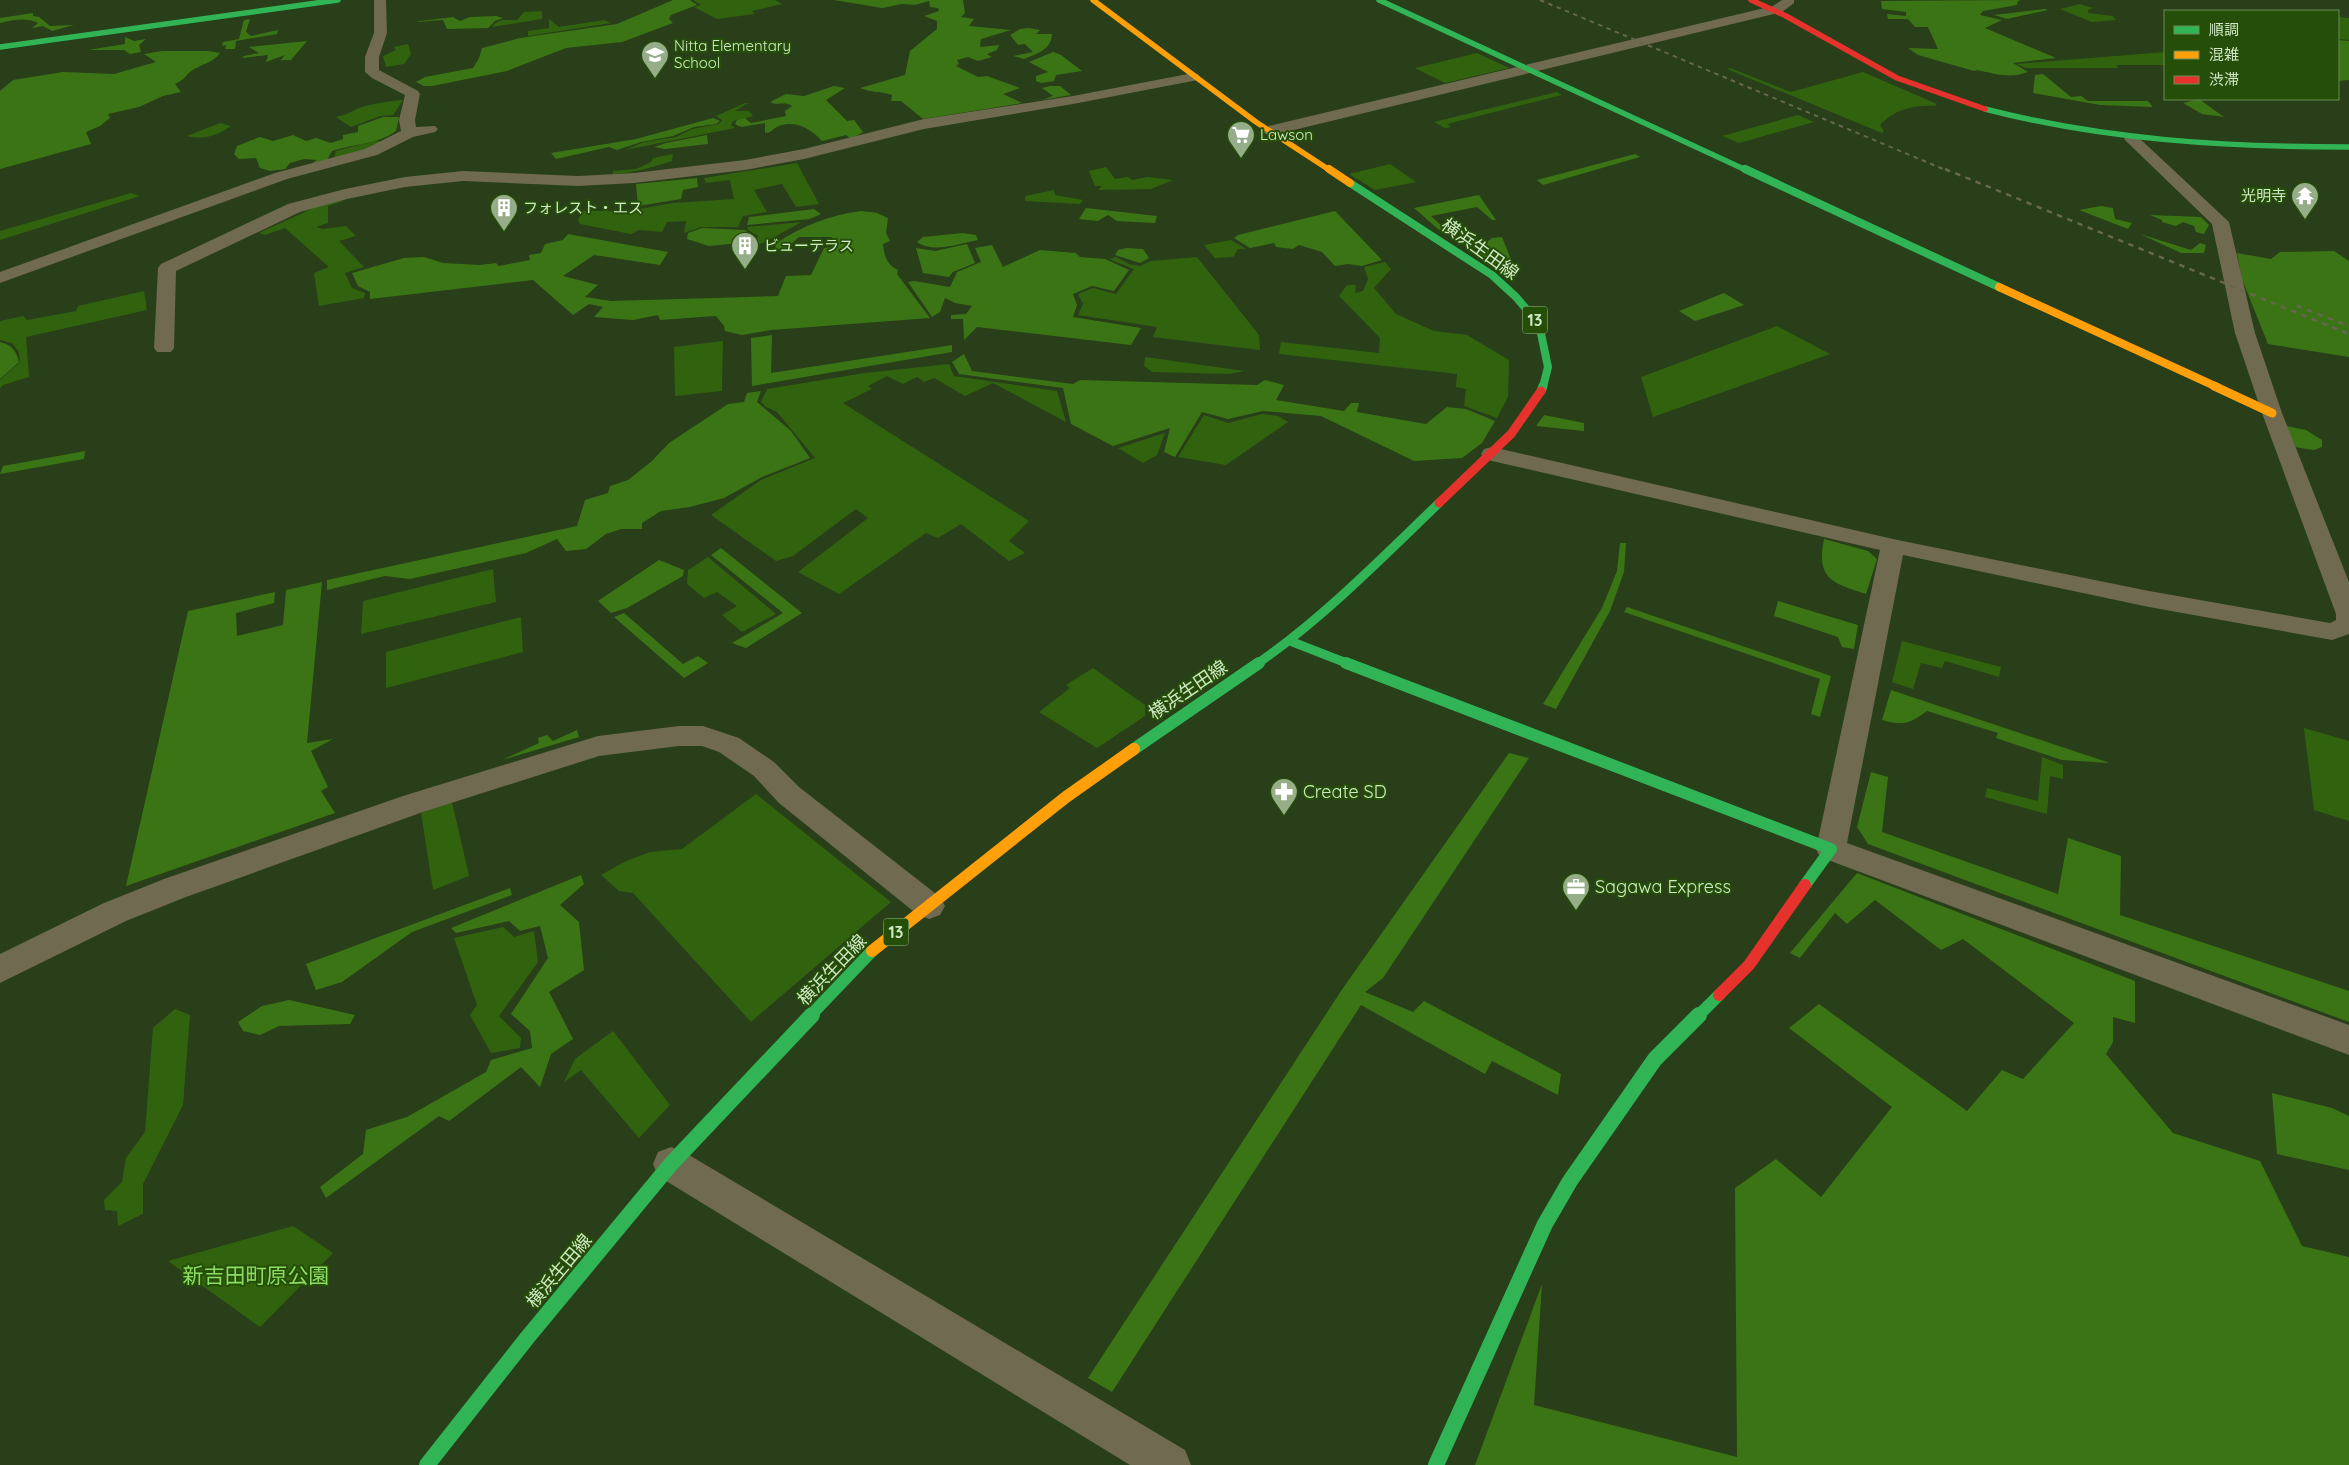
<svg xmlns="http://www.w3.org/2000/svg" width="2349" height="1465" font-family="Quicksand,'Noto Sans JP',sans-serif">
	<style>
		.green { fill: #31630f }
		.forest { fill: #3b7415 }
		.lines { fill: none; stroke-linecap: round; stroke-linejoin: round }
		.street { fill: #6f6a50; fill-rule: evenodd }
		.fast-far4 { stroke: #30b455; stroke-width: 5.5 }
		.fast-far3 { stroke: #30b455; stroke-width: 8 }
		.fast-far2 { stroke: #30b455; stroke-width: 9 }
		.fast-far1 { stroke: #30b455; stroke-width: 12 }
		.fast { stroke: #30b455; stroke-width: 16 }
		.slow-far3 { stroke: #ff9f0a; stroke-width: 5.5 }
		.slow-far2 { stroke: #ff9f0a; stroke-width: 8 }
		.slow-far1 { stroke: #ff9f0a; stroke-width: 9 }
		.slow { stroke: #ff9f0a; stroke-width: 12 }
		.jam-far2 { stroke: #e5322d; stroke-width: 5.5 }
		.jam-far1 { stroke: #e5322d; stroke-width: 9 }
		.jam { stroke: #e5322d; stroke-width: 12 }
		.rail-far1 { stroke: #676750; stroke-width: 2; stroke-dasharray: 4.5 4.5; stroke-linecap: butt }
		.rail { stroke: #676750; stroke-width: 2.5; stroke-dasharray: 5.5 5.5; stroke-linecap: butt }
		.labels { text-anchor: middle; stroke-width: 4; stroke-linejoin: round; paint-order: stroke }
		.far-poi-label { font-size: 15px; fill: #d0e8c5; stroke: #254f09; text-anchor: start }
		.shield { fill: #254f09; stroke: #9dba8d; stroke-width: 1 }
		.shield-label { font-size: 16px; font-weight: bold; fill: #d0e8c5 }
		.street-label { font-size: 18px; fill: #d0e8c5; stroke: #254f09 }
		.poi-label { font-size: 18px; fill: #d0e8c5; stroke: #254f09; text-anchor: start }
		.near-park-label { font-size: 21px; fill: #8bdc61; stroke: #254f09 }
	</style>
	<rect width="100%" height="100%" fill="#283f19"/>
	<path class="green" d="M693,0h82l7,4 -30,7 3,3 -38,5 -23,-12 7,-2z
		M2080,4l13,4 -5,2v3l25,3 3,4 -24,2 -32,-13z
		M542,11v8l-50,8c8,-10 14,-6 25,-7l7,-8z
		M2338,17l11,1v22l-11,-1z
		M549,19l10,8 45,-7 7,3 -83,13v-5l21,-3z
		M408,44l3,10 -7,10 -18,3 -3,-11 13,-6 -2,-3z
		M2165,52v13h-49l3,3h-93l-10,-4z
		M1477,53l32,15 -64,15 -30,-15z
		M1730,68l61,24 72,-20 74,32 -2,2c-21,-1 -40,3 -55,19l4,6 -2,2 -155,-64z
		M1557,92l5,3 -115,29 4,3 -6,1 -11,-6z
		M403,100l-10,15 -13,1 -29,11 -15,-10c12,-2 17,-7 26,-10 14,-4 27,-6 41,-7z
		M745,103h3l-13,8h14l4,5 -20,5 -2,4 4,3 -110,22 19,-8 32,-5 16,-8 27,-5 3,-4 -6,-4z
		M1798,115l16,7 -75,21 -17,-7z
		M220,123l11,3c-15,10 -26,14 -44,10z
		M375,141h7l-18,10 -31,9 3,-9z
		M673,154l-1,7c-20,6 -38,12 -59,13v-3l23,-2 15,-7 2,-4z
		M797,163l22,41 -23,3 -14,-23 -28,6 13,22 -24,4 -5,11h-37l-17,6 2,-12 -19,1 -5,10 -23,-2 -8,4 -51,-10 -2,-4 4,-9h46l45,-8 61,-4 -4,-19 -24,3 -2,-5z
		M1390,164l26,18 -41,8 -26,-16z
		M1106,167l9,12 13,-2 4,3 16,-3 25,3 -22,9 -53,1 4,-4h-7l-6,-15z
		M1054,190l1,5 28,5 -3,4 -55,-3v-5z
		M131,193l9,3 -140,44v-9z
		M347,200l-19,6v17l-12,4 7,2 23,-3 10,10 -17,5 25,26 -19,6 7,15 13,5 -1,5 -45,8 -5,-33 15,-6 -44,-39 -20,7 -6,-2 63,-29z
		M802,222c-10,5 -42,24 -48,24l4,-10 -10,-6 -1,-3z
		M1231,240l15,9h-8l-5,8 -18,1 -11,-13z
		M1116,257l13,7 11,2 11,-5 46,-4 62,78 1,15 -107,-13 4,-10 -79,-12 5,-11 -5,-10 15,-6 23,6 18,-25 -25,-10z
		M1385,262l6,7 -17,19 22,26 38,17 33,4 42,25 -1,37 -11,21 -33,-12 2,-17 -10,-2 1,-13 -178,-20 2,-12 98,11 1,-15 -41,-42 8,-11h9l-1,8 8,-2 5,-12 -4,-12z
		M144,291l3,19 -121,27 3,40 -26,8 -3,3v-8l20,-18 -1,-10 -7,-9 -12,-3v-19l23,-5 4,4 49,-9 2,-5z
		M1777,326l53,28 -177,63 -12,-40z
		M723,341l-1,50 -47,5 -1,-49z
		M1145,357l100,14 -16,3 -77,-2 -8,-6z
		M949,364l5,12 103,15 9,31 -73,-39 -28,13 -31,-18 -10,4 -7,-5 -14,7 -16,-8 -19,10 4,3 -29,14 186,118 -20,20 16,12 -16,8 -48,-37 -23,14 -12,-5 -87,61 -41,-22 70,-54 -12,-9 -63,47 -17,5 -65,-46 50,-35 54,-22 -38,-46 -11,-5 -5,-5 6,-13 98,-16z
		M1262,414l16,2 10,6 -62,43 -48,-8 26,-42 24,8z
		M1165,433l-8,22 -14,8 -25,-15z
		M708,557l68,57 -34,18 -20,-17 15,-9 -20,-14 -13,6 -17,-14 1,-14z
		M493,569l3,33 -135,32 2,-33z
		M521,617l2,35 -137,36v-36z
		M1902,641l99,26 -2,10 -54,-16 -3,7 -21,-5 -8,26 -21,-7z
		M1093,668l52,37v11l-48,32 -58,-36 31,-24 -4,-3z
		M2304,728l45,13v80l-35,-11z
		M2042,757l21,8v14l-13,-3 -3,38 -62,-17 2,-9 51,13z
		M756,794l135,108 -140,120 -118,-129 -14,-2 -18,-16 23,-13 26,-10 32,-3z
		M452,802l17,74 -36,14 -12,-77z
		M503,927l11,10 20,-6 4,31 -39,54 22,22 -1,10 -29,5 -21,-38 7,-10 -23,-67z
		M175,1009l15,6 -7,90 -40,79v30l-25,12 -1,-15 -12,-1 -1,-10 18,-18 4,-24 19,-26 8,-104z
		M613,1031l57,74 -31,33 -58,-68 -17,12 11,-23z
		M293,1226l40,27 -73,74 -92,-66z"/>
	<path class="forest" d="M673,0h17l7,5 -26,10 -2,4 4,4 -51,19 -56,6 -59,23 -75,15h-8l-8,-4 9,-5 48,-9 6,-10 3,-10 38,-10 97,-14z
		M834,0h129l2,13 -4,4 13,2 -5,7 42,4 -30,9 -1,8 19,-2 -2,5 -10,4 5,3 -14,4 -10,-4 -11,3 2,4 -3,2 22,11 9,-1 33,12 -17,6 19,9 -99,16 -22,-18h-10l1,-6c-12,-4 -20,-2 -32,-7l45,-13 5,-24 27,-22v-8l-13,-5 15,-5 -1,-3 -8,-1 -1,-6 -14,4 -13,-1 -20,4z
		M2021,0l-3,1 -1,4 -34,6 -3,4 22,5 -17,8 71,30 -43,5 15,9c-18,7 -32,2 -51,-2l-3,1 -56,-16 -10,-7 30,1 -10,-22h-13l-7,-8h-20l-1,-5 19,2v-4l-24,-3 -1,-8z
		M2045,9l3,1 -41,9 -13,-4z
		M33,13v3l6,1 11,9 24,-1 -22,6 -9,-5 -11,2 6,-5c-13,-6 -25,-3 -38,0v-5z
		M496,16l7,2 -8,3 -7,7 -41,1 -4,-9 -30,2 40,-5 7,4 10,-4z
		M250,19l-4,13 5,4 27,-6 -1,4 -41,7 -1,8h-10l1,-4 -4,1 1,-4 16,-3 5,-19z
		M1029,28l11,2 -4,4h16c-1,17 -15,19 -28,25l-11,-3 20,-4 -8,-8 -7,1 -8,-10 10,-6z
		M125,37l9,4 12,-2 -7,6 2,7 -11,2 -6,-4h-36l37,-6z
		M2338,40l11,1v39l-11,1z
		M307,41l-16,19h-10l4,-5 -19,7 2,-7 -26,3 2,-2 15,-3 -10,-6z
		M162,51h47l11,2c-8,11 -20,11 -30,19 -6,5 -6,8 -15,12l6,8 -18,4 -24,11 -31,7 2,4 -10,8 -14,6 5,12 -91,25v-78l13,-11 50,-8 51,2 42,-12 -12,-8z
		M1053,52l8,3 21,16 -26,4 -2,6 -13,2 -5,-2v-5l12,-4 -19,-10z
		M2043,74l28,23 10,-1 7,5h60l5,6 -53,-2 -67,-12 2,-18z
		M834,86l11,2 -19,12 21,21 7,-1 9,12 -12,7 -5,-4 -24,6c-11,-12 -26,-21 -43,-15 -6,2 -7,7 -14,7v-10l-24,4 -6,-3 2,-4 8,-2 6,5 35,-7 -1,-5 7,-5c-6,-5 -15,0 -22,-4l16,-8 18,2z
		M1050,86h10l11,9 -29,5 11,-4 -11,-8z
		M2199,99l25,18 -22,-3 -19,-11z
		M383,117h16l-3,14c-17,13 -43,13 -64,20l-5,9 -15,3 5,-3 -13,-1 -14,4 -5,6 -15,2 -10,-3 -4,-10 -17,1 -5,-5 3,-8 23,-9 13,4 20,-6 13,6 10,-3 15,5 12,-4v-4l15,-3v-6z
		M713,118l7,3 -4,3 -22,3 -21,9 -32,6 -24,8 -8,-3 -53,12 -5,-6 85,-14z
		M707,135l1,9 -43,5 -11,-2 12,-4z
		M1635,154l5,3 -97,28 -6,-5z
		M697,178l1,9 -15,3 -2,9 -43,7 -2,-22z
		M1479,195l17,25h-4l-15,-13 -46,9 14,13 -6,1 -25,-22z
		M2101,206l12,2 2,11 17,4 -4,6 -49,-19z
		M1086,208l71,8 -2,7 -38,-2 -9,-6 -10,6 -19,-2z
		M814,209l7,5 -11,5 -63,6 2,-8z
		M862,211l15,2 11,5 -2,15 4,8 -7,3c1,12 4,21 15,26l-1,4 33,44 -159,12 -29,5 -17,-4 -1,-5 -8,-10 -56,4 -2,-5 -25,5 -39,-3 9,-10 -14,-3 -16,11 -40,-35 -163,19v-7l-12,-6 -6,-13 52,-15 20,-1 19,6 37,2 16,-2 3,3 31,-6 -1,-5 12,-2 4,-9 18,-4 5,-6 100,18 -8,13 -66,-10 -31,21 35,9 -13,12 26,4 167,-5 8,-20 25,-1 13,-27 8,-1v-10h-33l-8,7 -4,6 -11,-1 -1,-5c27,-18 54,-29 87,-33z
		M1335,211l47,49 -20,6 -14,-2 -13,2 -13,-14 -23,-7 -6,4 -17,-2 -2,-4 -24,5 -16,-10 4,-3z
		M2150,215l51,2 8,8 -5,9 -8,-2 -2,-6 -11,-4 -7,4 -14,-4v-2z
		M702,228l43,2 9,7 -3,5 -42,4 -22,-7 1,-6z
		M963,233l13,2 2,5c-18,3 -44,14 -61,2l6,-5z
		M2140,234l51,16 9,-7 6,2 -2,8h-23z
		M1502,237l12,30h-17l-21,-16 16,-13z
		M967,244l8,19 -22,9 -4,5 -26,-4 -7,-25 19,3z
		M992,245l11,22 37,-17 36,3 4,4 25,2 24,11 -15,21 -22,-5 -19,8 4,11 -4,12 68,11 -10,17 -154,-18 -13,13 -1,-21h-12v-4l15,-1 6,-8 -17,-3 -10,-5 -5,14 -8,5 -24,-35 6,-1 36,6 7,-15 24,-10 -6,-14z
		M1127,248l16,1 6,9 -9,5 -25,-8 3,-5z
		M2334,251l15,10v96l-81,-13 -26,-65 -5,-26 34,6 9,-7z
		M1724,293l20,12 -49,16 -16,-10z
		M772,335l-1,38 181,-28v7l-200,34 -1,-48z
		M0,342c12,3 16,8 19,20l-19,17z
		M964,354l8,17 101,13 7,-4 177,5 8,-5 19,5 -8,15 68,11 7,-8h8l-2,9 69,12 21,-17 19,2 29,12 -13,22 -20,15 -48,3 -93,-45 -58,-5 -35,8 -26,-7 -27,45 -11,-5 6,-24 -57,18 -42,-22 -8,-36 -104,-14 -7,-12z
		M761,391l-4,11 34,29 19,27 -48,19 -38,21 -34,9 -29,4 -19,12v6h-21l-15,5 -20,15 -20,2 -9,-12 -31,14 -116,26 -25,-3 -58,14v-10l250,-54 8,-26 23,-7 2,-7 18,-6 24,-19 17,-18 59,-39 16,-2 3,-9z
		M1544,415l40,8v8l-48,-5z
		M2286,426l20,4 16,10v7l-8,3 -20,-3z
		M85,451l-1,8 -84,15 3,-8z
		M1824,539l44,12 9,8 -11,35c-34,-11 -50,-15 -42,-55z
		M1620,543h6l-2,29 -14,39 -54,98 -13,-5 59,-96 15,-37z
		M721,548l81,65 -56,35 -14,-5 51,-30 -72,-58z
		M659,560l25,10 -1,6 -56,32 -16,5 -13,-12z
		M322,582l-15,161 26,-4 -22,12 17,36 -7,4 14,22 -209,73 62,-275 87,-19 -1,11 -38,10 1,23 46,-11 3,-35z
		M1778,601l80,24 -4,24 -12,-2 -4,-10 -64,-21z
		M1627,607l204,69 -11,41 -9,-3 9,-35 -196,-67z
		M624,613l59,51 15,-8 10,7 -24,15 -70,-61z
		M1891,690l219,73h1l-49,-3 -66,-22 2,-5 -71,-22c-18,13 -23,15 -45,9z
		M577,730l2,7 -77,23 37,-17 -1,-5 9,-3 6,6z
		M1509,753l20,5 -146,220 -18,14 48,20 11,-11 137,73 -3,21 -66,-34 -7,13 -124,-69 -249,387 -24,-14 255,-390z
		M1871,772l17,5 -6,55 176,62 10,-56 53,18 -1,59 229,76v31l-481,-178 -11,-17z
		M1857,873l278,108v42l-22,-6v25l-7,12 67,79 87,28 42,85 47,11v208h-874l67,-181 -8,121 203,52 -2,-269 41,-29 45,38 71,-90 -103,-79 30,-24 148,107 35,-41 21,9 51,-56 -111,-84 -22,11 -66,-50 -28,24 -12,-11 -35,45 -10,-5z
		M581,875l3,9 -24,21 19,17 5,48 -35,22 24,47 -22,15 -11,33 -19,-20 -72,54 -10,-5 -113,82 -6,-11 43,-33 3,-24 41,-13 79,-45 5,-12 41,-12 -2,-17 -19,-17 37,-56 -8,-32 -20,5 -11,-10 -53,12 -5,-5z
		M510,888l2,7 -100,37 -70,50 -26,8 -10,-26z
		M289,1000l66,15 -5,9 -71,2 -19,9 -17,-4 -5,-9 24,-16z
		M2272,1093l60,15 17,8v54l-72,-16z"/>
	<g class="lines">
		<path class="street" d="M374,0h12l1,33 -8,24v13l39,21 2,3 -5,26 1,7 19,-1 3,3 -3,3 -22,5 -36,18 -90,24 -287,104v-11l275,-99 90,-24 36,-18 -2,-11 6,-25 -33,-17 -7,-6v-15l9,-24z
			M1782,0h12v3l-12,9 -513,124 -8,-5 8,-5 504,-120z
			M1193,73l5,1 2,3 -2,3 -125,24 -149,25 -120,30 -59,11 -111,13 -56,3 -115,-5 -58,6 -58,12 -47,13 -124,59 -2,77 -3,4h-14l-3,-4 4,-80 3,-4 127,-60 57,-15 60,-12 58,-6 115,5 56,-3 111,-13 59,-11 120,-30 149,-23z
			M2132,134l5,2 92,86 26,111 27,80 67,169v52l-17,6 -183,-33 -246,-52 -56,288 502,182v30l-529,-198 -4,-8 64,-299 -388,-89 -8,-2 -3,-5 3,-5 8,-2 401,92 256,52 181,32 6,-3v-6l-74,-201 -27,-80 -23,-109 -85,-82 -3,-3z
			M679,726h24l36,12 35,24 25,25 141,110 5,9 -5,9 -11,4 -11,-4 -139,-112 -25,-27 -35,-24 -17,-6h-23l-80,10 -176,56 -237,85 -60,24 -126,62v-29l104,-51 60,-24 239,-83 195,-60z
			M671,1147l13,5 501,298 6,15h-61l-472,-289 -5,-12 5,-12z"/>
		<path class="fast-far4" d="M1379,0l369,171
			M0,47l338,-47
			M1985,109c120,31 240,38 364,38"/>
		<path class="fast-far3" d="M1745,169l254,118
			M1350,183l142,92 24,22 23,27 9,43 -5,20"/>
		<path class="fast-far2" d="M1541,391l2,-5
			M1290,641l59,23
			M1257,664c66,-46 124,-105 182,-161"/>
		<path class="fast-far1" d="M1346,663l485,186 -26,36
			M1134,749l125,-86
			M810,1016l62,-65
			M1698,1016l21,-21"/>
		<path class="fast" d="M427,1465l100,-127 144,-174 141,-149
			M1436,1465l109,-241 25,-43 85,-122 44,-44"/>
		<path class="slow-far3" d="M1093,0l163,122 75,49"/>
		<path class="slow-far2" d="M1329,169l21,14
			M1999,287l218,100"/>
		<path class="slow-far1" d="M2214,386l58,27"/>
		<path class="slow" d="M872,951l194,-154 68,-48"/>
		<path class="jam-far2" d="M1751,0l35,16 111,62 88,31"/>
		<path class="jam-far1" d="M1439,503l72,-69 30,-43"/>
		<path class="jam" d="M1719,995l30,-30 56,-80"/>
		<path class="rail-far1" d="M1540,0l408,171"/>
		<path class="rail" d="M1945,169l404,165
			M2297,306l52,20"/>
	</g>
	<defs>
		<symbol id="school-pin" viewBox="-11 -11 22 30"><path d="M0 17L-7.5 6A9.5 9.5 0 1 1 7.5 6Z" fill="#95ad89" stroke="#254f09"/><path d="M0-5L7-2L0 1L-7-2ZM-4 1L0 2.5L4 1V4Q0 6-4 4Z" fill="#fff"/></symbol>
		<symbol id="supermarket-pin" viewBox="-11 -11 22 30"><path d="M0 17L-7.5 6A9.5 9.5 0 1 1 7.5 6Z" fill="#95ad89" stroke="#254f09"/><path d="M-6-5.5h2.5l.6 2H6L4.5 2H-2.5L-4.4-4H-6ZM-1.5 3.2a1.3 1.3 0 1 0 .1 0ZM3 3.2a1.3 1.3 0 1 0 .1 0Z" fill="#fff"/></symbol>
		<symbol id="temple-pin" viewBox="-11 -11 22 30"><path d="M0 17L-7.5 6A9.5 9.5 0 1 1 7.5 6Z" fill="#95ad89" stroke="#254f09"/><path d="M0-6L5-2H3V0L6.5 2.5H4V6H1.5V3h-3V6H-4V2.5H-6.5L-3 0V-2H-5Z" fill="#fff"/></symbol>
		<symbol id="building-pin" viewBox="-11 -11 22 30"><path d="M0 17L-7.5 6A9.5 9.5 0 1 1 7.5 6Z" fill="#95ad89" stroke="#254f09"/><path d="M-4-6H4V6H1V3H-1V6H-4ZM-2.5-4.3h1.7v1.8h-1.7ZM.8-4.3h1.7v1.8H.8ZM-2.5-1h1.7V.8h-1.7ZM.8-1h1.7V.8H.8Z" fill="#fff"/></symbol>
		<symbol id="pharmacy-pin" viewBox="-11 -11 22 30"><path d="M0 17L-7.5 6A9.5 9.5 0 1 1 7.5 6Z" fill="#95ad89" stroke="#254f09"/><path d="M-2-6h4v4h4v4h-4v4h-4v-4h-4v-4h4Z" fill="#fff"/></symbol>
		<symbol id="office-pin" viewBox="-11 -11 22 30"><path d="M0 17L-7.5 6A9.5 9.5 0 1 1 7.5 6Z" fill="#95ad89" stroke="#254f09"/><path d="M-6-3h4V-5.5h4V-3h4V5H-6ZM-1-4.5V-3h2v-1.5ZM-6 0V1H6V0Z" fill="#fff"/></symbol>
	</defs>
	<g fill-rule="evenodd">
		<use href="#school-pin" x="639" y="39" width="32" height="43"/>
		<use href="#supermarket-pin" x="1225" y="119" width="32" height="43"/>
		<use href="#temple-pin" x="2289" y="180" width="32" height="43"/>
		<use href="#building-pin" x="488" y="192" width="32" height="43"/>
		<use href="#building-pin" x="729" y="230" width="32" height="43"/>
		<use href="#pharmacy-pin" x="1268" y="776" width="32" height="43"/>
		<use href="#office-pin" x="1560" y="871" width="32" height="43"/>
	</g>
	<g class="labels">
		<g class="far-poi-label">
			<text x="674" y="51">Nitta Elementary<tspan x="674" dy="17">School</tspan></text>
			<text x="1260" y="140">Lawson</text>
			<text x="2286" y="201" text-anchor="end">光明寺</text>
			<text x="523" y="213">フォレスト・エス</text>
			<text x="764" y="251">ビューテラス</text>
		</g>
		<g class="shield">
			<rect x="1522.5" y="306.5" width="25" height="27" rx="4"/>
			<rect x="883.5" y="918.5" width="25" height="27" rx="4"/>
		</g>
		<g class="shield-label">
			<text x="1535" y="326">13</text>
			<text x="896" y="938">13</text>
		</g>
		<g class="street-label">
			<text transform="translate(1480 249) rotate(36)" y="6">横浜生田線</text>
			<text transform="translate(1188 690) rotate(-34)" y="6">横浜生田線</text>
			<text transform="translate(832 970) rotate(-46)" y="6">横浜生田線</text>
			<text transform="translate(559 1271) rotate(-50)" y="6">横浜生田線</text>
		</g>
		<g class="poi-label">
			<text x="1303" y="798">Create SD</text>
			<text x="1595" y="893">Sagawa Express</text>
		</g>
		<g class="near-park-label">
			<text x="256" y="1283">新吉田町原公園</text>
		</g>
	</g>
	<rect x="2164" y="10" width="175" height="90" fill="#254f09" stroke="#698c54"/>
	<rect x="2174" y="26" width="25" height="8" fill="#30b455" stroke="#698c54"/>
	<text x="2209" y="35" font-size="15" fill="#d0e8c5">順調</text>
	<rect x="2174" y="51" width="25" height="8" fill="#ff9f0a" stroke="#698c54"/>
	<text x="2209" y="60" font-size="15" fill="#d0e8c5">混雑</text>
	<rect x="2174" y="76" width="25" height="8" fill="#e5322d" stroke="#698c54"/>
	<text x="2209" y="85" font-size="15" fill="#d0e8c5">渋滞</text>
</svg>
